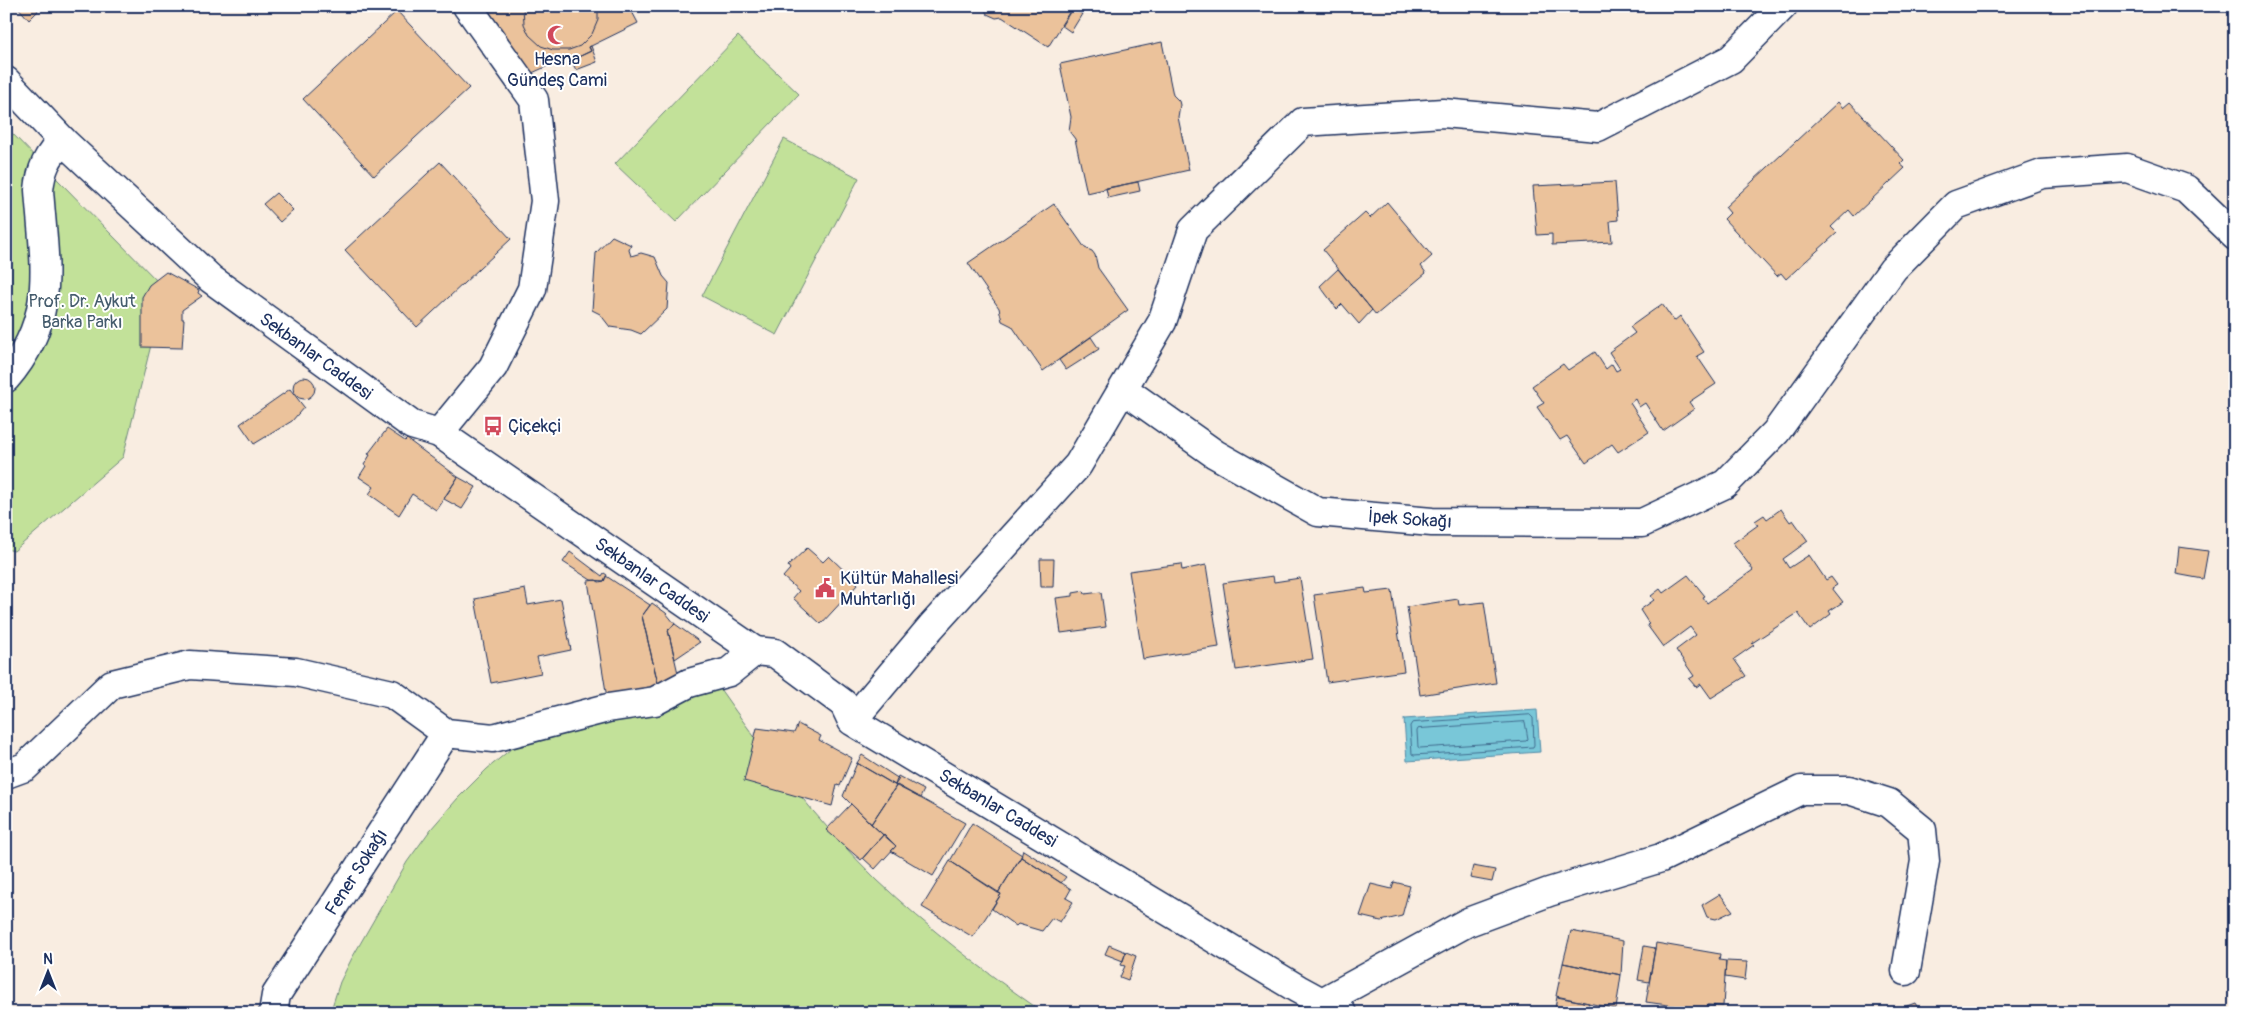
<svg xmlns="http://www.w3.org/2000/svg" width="2241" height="1019" font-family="Pangolin,sans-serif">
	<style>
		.green { fill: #c2e199; stroke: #6e887c }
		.water { fill: #79c7d8; stroke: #538aa7 }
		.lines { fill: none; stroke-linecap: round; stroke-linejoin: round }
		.shore { stroke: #416c8f; stroke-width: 1 }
		.building { fill: #ebc29b; stroke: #1b2f5e }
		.minor-casing { stroke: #1b2f5e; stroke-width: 31 }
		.major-casing { stroke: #1b2f5e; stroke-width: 31 }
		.minor { stroke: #fff; stroke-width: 28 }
		.major { stroke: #fff; stroke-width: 28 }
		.labels { text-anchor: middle; stroke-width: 4; stroke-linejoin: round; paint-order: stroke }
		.poi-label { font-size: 18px; fill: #1b2f5e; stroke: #fff; text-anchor: start }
		.park-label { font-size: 18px; fill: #455c6d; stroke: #fff }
		.street-label { font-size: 18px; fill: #1b2f5e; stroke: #fff }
	</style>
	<rect width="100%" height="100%" fill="#f9ede1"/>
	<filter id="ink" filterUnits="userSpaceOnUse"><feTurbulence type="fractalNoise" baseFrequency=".02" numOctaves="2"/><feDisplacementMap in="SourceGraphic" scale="10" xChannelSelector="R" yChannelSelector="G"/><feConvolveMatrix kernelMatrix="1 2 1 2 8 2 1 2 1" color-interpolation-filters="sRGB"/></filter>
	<g filter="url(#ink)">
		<path class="green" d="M738,36l61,58 -123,128 -61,-58z
			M6,127l159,162 -42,168 -109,94 -8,-2z
			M784,139l75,39 -82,157 -75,-39z
			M718,686c48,69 99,135 159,194 52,49 108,92 167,133h-714l10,-31 12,-24 55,-96 24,-33 27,-31 29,-29 31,-26z"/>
		<path class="water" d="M1537,710l3,42 -133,9 -3,-42z"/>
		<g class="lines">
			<path class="shore" d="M1530,715l3,3 1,27 -1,2 -119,8 -2,-1 -2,-28 2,-3z
				M1525,722l3,17 -2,2 -106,7 -2,-1 -1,-16 1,-2z"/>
		</g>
		<path class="building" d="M17,6h17l4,5 -9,9z
			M487,6h142l9,17 -49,24 2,4 -19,9 -2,-4 -49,22z
			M523,6h75v14l-6,14 -12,12 -11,4h-16l-12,-4 -12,-11 -5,-11z
			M983,6h91l-26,41 -46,-30 -6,1 -9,-4z
			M1072,8l10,6 -11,18 -10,-7z
			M397,11l72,77 -95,88 -71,-77z
			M1162,42l11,53 6,6 1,4 -2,12 11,53 -102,23 -12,-54 -6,-8 2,-14 -11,-53z
			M591,46l6,16 -21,8 -7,-14 3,4 19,-9 -2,-4z
			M1838,102l5,6 7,-6 54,58 -4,4 5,4 -51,48 -5,-6 -18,17 6,6 -51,46 -5,-6 -4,3 -53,-57 6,-6 -5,-6z
			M440,162l71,77 -94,88 -72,-77z
			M1138,182l2,9 -32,7 -2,-10z
			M1615,182l3,38 -8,1 2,21 -60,3v-11l-15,1 -4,-49z
			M276,193l17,17 -13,12 -17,-18z
			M1387,202l45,54 -11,10 5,7 -50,42 -53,-65 42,-37 5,5z
			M1054,204l31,44 7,3 3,4 3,13 30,42 -85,61 -31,-45 -10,-5 -3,-13 -31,-45z
			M612,236l19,9 -2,5 2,6 10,-3 14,4 8,19 6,7 -2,26 -26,25 -10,-4 -21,-3 -10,-13 -8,-4 4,-57z
			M1338,269l34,41 -13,14 -17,-20 -5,5 -17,-23z
			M166,272l33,18 -1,3 4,3 -20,14v9h2l-2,29 -40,-1v-50l7,-12z
			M1662,304l12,17 6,-5 24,36 -7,4 19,28 -27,18 5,7 -31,22 -18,-28 -6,4 -4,-8 -5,4 19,29 -31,20 -6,-8 -26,19 -19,-27 -7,4 -23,-33 7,-4 -12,-17 31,-22 5,6 27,-18 11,17 6,-5 4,7 4,-2 -11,-17 26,-19 -5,-6z
			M1091,337l8,12 -33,21 -7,-10z
			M293 388a11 11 0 1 1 22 0a11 11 0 1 1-22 0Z
			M290,389l14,18 -12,14 -38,23 -14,-20z
			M387,429l18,12 2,-2 51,38 -22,33 -24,-16 -13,21 -30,-21 5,-7 -15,-10 7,-11 -2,-1 6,-10 -2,-1z
			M458,477l18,10 -14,22 -18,-10z
			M1781,509l9,13 3,-2 15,21 -25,18 6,9 20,-13 17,25 5,-3 6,8 -5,3 11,14 -14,9 2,3 -21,16 -12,-17 -46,30 2,2 -20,14 12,17 -35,22 -10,-14 -5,3 -7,-8 5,-3 -18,-26 20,-15 -6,-8 -27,20 -16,-22 2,-1 -9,-14 14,-10 -3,-4 9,-7 3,4 25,-18 17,21 -2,1 4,6 46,-33 -20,-27 25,-18 -3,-4 9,-6 3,4z
			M2179,547l29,4 -5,28 -27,-5z
			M807,548l16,14 6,-6 29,28 -37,40 -28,-26 6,-7 -16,-14 7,-8 -2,-3z
			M570,552l32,24 2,-3 3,2 -3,6 -13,-1 -28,-18z
			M1040,559h14l-1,28h-12z
			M1181,564l1,6 24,-5 13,82 -76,12 -14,-88z
			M606,576l44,29 -8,11 17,72 -52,10 -19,-117 8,-1 3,2 5,-1z
			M1273,576l1,6 26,-4 13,81 -77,11 -13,-87z
			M1365,588l1,5 26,-3 12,81 -77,11 -13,-87z
			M525,589l3,16 33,-6 10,51 -34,7 4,16 -50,10 -16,-84z
			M1084,591l1,3 16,-2 5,35 -45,6 -5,-35 17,-2v-3z
			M1458,599l1,6 25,-3 12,81 -76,12 -13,-88z
			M652,603l14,10 9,11 -7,6 12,52 -21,6 -17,-72z
			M675,624l25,18 -25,17 -7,-29z
			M798,724l23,12 -2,4 33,18 -12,28 -3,-1 -5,21 -88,-25 13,-53 37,5z
			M862,755l37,24 -4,6 -38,-22z
			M857,763l39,23 -25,38 -28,-28z
			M898,776l26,14 -4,8 -25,-13z
			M897,785l68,38 -32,53 -42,-25 5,-5 -25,-22z
			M851,804l32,31 -22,25 -35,-30z
			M972,823l50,32 -24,38 -48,-32z
			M884,834l12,12 -21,23 -12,-11z
			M1023,850l43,27 -5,6 -40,-26z
			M1021,857l50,32 -5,9 7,4 -13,20 -8,-4 -10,13 -24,-7 -2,2 -24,-17 9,-15 -3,-1z
			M950,861l51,33 -28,43 -51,-30z
			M1473,866l22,4 -3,12 -22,-4z
			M1394,882l16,4 -8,30 -21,5 -21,-5 11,-32 21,5z
			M1720,894l13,17 -17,8 -9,-2 -5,-12z
			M1571,931l52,10 -2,34 -58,-12z
			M1656,943l64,11 -1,6 7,1 -3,45 -15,-1v8h-34l1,-7 -29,-4z
			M1109,945l17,7 -3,9 -18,-7z
			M1644,946l11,2 -6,34 -11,-2z
			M1126,952l10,4 -8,24 -8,-3 5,-11 -4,-1z
			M1726,961l21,1 -2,18 -20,-3z
			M1563,963l58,12 -5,34 -60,-13z
			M1557,997l32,6 -2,10h-33z
			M1915,1003l6,10h-23l1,-4z"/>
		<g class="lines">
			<defs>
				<path id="minor" d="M6,378c52,-60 38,-115 33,-188 2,-20 8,-35 24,-49
					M1123,389l92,65 103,58 114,10 210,1 83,-39 51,-52 117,-163 63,-64 86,-31 85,-6 59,21 49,47
					M439,433l54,-66 39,-78 13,-88 -11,-101 -67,-94
					M755,651l20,2 69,51 8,17 446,268 44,24
					M852,721l79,-94 147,-162 84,-143 31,-92 110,-108 140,-9 155,14 133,-68 52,-53
					M6,774l19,-7 87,-83 78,-19 106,7 96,22 54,39 47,5 115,-30 47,-7 34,-18 40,-11 26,-21
					M1322,1002l146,-80 81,-30 112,-34 140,-68h48l40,13 33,27 3,31 -19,110
					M273,1013l3,-18 170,-262"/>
				<path id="major" d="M6,81l57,60 148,138 201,146 27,8 316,218"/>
			</defs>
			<use href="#minor" class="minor-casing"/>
			<use href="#major" class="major-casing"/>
			<use href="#minor" class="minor"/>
			<use href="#major" class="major"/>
		</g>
	</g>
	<defs>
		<symbol id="mosque-bare" viewBox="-9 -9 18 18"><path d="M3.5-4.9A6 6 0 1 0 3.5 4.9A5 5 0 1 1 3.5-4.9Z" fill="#d1495b" stroke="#fff" stroke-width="2.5" paint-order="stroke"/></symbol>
		<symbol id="bus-bare" viewBox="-9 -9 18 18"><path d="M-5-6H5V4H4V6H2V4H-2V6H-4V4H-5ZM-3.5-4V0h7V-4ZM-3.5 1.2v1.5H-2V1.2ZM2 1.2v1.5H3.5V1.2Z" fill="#d1495b" stroke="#fff" stroke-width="2.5" paint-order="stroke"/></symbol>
		<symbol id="civic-bare" viewBox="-9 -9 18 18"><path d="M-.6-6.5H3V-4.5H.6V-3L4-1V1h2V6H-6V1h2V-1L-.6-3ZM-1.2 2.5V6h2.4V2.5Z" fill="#d1495b" stroke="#fff" stroke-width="2.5" paint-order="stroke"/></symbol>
	</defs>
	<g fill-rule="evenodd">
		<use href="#mosque-bare" x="543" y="21" width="28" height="28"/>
		<use href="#bus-bare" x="479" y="412" width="28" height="28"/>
		<use href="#civic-bare" x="811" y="574" width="28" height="28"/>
	</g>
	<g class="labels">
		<g class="poi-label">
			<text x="557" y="65" text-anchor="middle">Hesna<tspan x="557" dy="21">Gündeş Cami</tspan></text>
			<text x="508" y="432">Çiçekçi</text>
			<text x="840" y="584">Kültür Mahallesi<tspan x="840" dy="21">Muhtarlığı</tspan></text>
		</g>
		<g class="park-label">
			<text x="82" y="307">Prof. Dr. Aykut<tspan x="82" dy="21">Barka Parkı</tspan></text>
		</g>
		<g class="street-label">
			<text transform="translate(316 356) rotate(36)" y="6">Sekbanlar Caddesi</text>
			<text transform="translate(1410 519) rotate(4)" y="6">İpek Sokağı</text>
			<text transform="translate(652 580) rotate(35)" y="6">Sekbanlar Caddesi</text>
			<text transform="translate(998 808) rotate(31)" y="6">Sekbanlar Caddesi</text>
			<text transform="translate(356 872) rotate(-57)" y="6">Fener Sokağı</text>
		</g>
	</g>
	<rect width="2241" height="1019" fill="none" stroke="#fff" stroke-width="25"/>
	<rect x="12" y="12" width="2216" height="994" fill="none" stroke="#1b2f5e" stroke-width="2" filter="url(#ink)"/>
	<g transform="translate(48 972)" stroke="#ffffff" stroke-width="4" paint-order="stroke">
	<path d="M0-4L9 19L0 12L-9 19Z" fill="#1b2f5e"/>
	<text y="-8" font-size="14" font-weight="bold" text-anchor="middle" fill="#1b2f5e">N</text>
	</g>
</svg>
